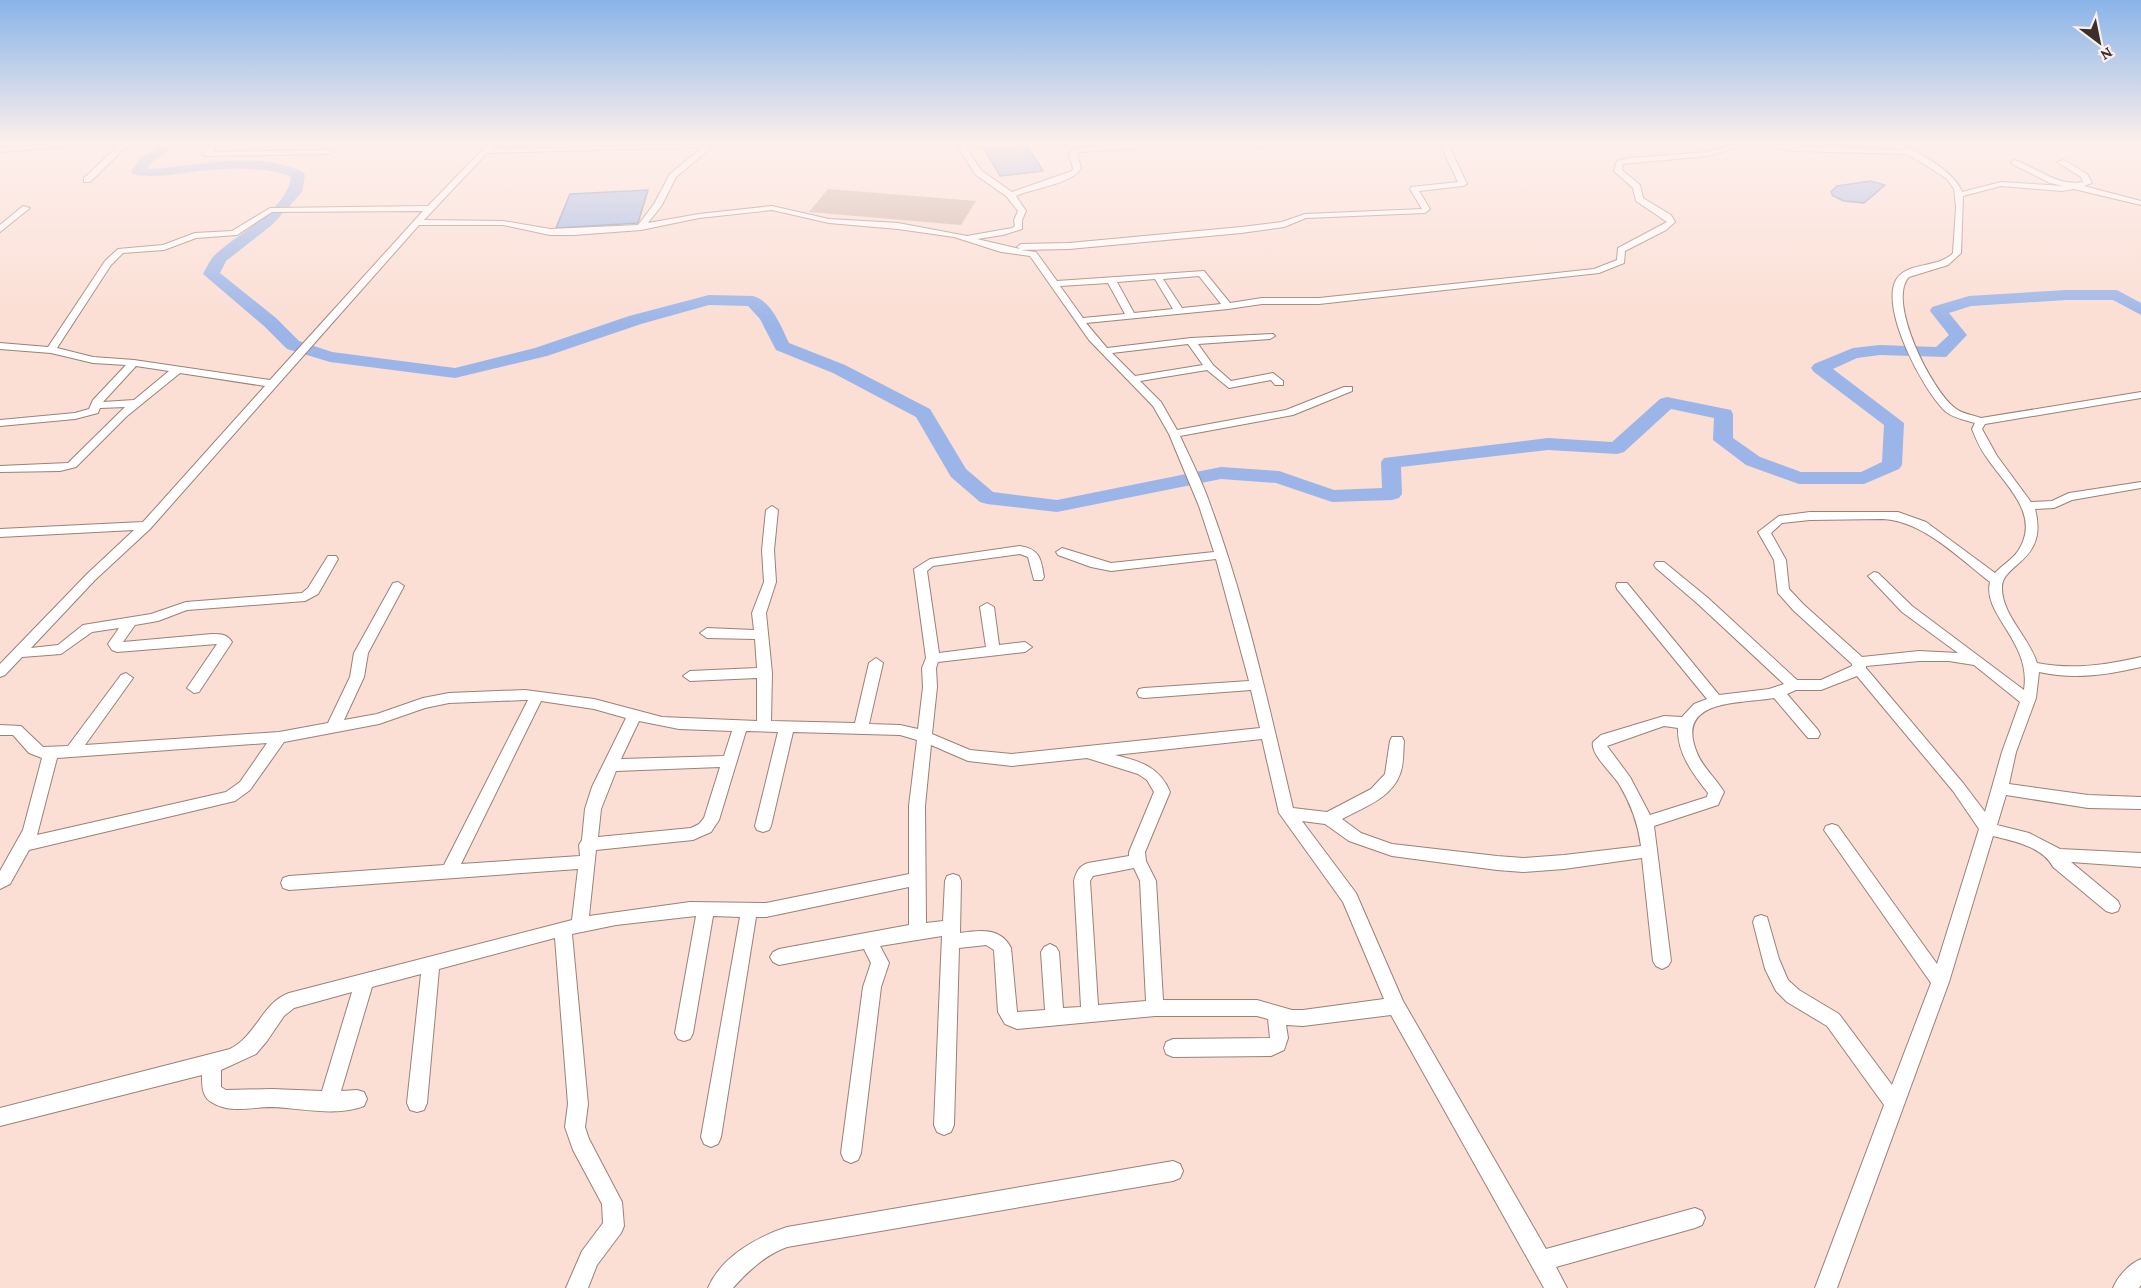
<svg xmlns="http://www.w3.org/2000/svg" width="2141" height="1288" font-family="'Crimson Pro',serif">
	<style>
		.water { fill: #9bb5e8; stroke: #7e8daf; stroke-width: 1.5 }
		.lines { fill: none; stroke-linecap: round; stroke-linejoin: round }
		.river { fill: #9bb5e8; fill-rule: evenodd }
		.building { fill: #ccb1a6 }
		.minor-casing { stroke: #9b8178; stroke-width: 2 }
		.minor { fill: #fff; fill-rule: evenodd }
	</style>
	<rect width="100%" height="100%" fill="#fbded4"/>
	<path class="water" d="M1027,146l16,25 -43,5 -15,-26z
		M1870,181l15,4 -21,18 -20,-2 -11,-5 -2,-4 6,-6z
		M648,190l-10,33 -82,5 14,-34z"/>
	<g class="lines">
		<path class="river" d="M156,144h13l-1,8 -17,11 -4,6c51,-2 107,-20 156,3l2,3 -3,17 -30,33 -46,36 -6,12 56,45 23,23 33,11 123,16 80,-20 94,-32 80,-21 44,1c19,5 28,31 36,47l56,22 85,44 36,60 27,23 64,8 164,-33 58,4 55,19 48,-2 -1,-26 3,-4 164,-20 64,4 48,-43 7,-2 64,13 2,4v24l27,19 41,15h60l21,-10 2,-37 -70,-53 -3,-4 3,-4 39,-16 27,-3 56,2 13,-12 -19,-24 2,-4 37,-11 97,-6h51l24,13v12l-28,-15h-47l-95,6 -22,7 18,22 -21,22 -66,-2 -23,3 -24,11 71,54 -2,42 -3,4 -35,15h-65l-53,-19 -33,-25 1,-22 -43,-9 -47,43 -7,2 -69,-4 -147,17 1,27 -3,4 -7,2 -60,2 -56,-19 -55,-4 -164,33 -70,-8 -7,-2 -29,-25 -35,-60 -83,-44 -57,-23 -16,-31 -12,-13 -39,-1 -68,19 -94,32 -92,22 -125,-16 -43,-13 -23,-23 -61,-52c4,-7 7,-15 13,-20 22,-21 72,-45 75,-77 -28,-13 -76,-8 -107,-4 -17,2 -33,5 -51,1l-2,-3 10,-14 14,-7z"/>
	</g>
	<path class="building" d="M828,189l148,12 -15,24 -152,-13z"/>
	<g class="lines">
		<defs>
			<path id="minor" d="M55,144h43l-98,8v-4z
				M120,144h9l-39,38h-6v-4z
				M211,144h8l-6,8 116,-2 4,2 -4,2 -125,2 -1,-2z
				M488,144h9l-5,5 224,-5 -40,33 -14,28 -14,18 51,-9 73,-8 57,13 69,4 69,13 45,-8 3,-2 -1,-6 4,-9 -12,-15 -30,-21 -17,-26v-5h8v5l15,22 30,21 60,-21 1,-3 -4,-14 6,-6 70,-4 -11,5 -54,3 -3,3 4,13c-8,16 -48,20 -65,28l10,15 -4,9v9l-19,6 -26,4 43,10 -3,-2 4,-3 48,-1 172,-16 41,-5 23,-8 117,-5 -12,-20 1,-2 47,-5 -18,-38h8l19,40 -4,2 -44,5 11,18 -5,4 -119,5 -22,9 -43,6 -172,16 -48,1 15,2 21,29 147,-10 26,32 32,-5h57l275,-29 23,-9 1,-12 49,-26 -31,-21 -3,-13 -19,-17 3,-10 12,-3 79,-6 28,-8h13l-41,12 -85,8 -1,6 18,15 3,13 28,17 4,7 -9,8 -41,21 -1,12 -25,10 -280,31h-57l-34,5 -142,14 21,25 84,-10 82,-4 2,2 -5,3 -72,5 15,21 18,16 42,-8 10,8v4h-8l-4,-5 -42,8 -22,-18 -67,11 21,21 16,28 109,-20 58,-23h8v4l-59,24 -113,21c11,24 23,47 31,71 36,98 58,200 82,301l34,4 44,-23 14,-15 5,-33 2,-4h10l2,4c-1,11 0,23 -4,33 -8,24 -38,34 -58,45l19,14 31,11 105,12 26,2 41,-3 77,-9c-3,-23 -10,-42 -22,-62 -6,-10 -29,-30 -26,-42l8,-7 63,-19 18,1 12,-13 13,-5 -90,-110 -1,-3 1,-3h10l92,112 50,-6 15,-5 -86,-80 -42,-36 -2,-3 2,-3h8l44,36 89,82h24l31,-14v-2l-59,-54 -15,-17 -4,-33 -16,-28 21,-16 31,-4h88l28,10 69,51c7,-8 17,-13 23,-22 24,-36 -13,-66 -31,-93 -7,-9 -11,-19 -15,-29l3,-6c-10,-3 -22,-5 -30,-12 -22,-21 -65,-102 -49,-131 11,-19 42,-11 57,-27l3,-46 -2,-18 -7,-10 -23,-15 -18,-10 -112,-3 -35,-7 140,6 -8,-6c20,0 65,29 71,48l39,-10 63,4 -14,-3 -38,-19 -1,-2 4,-2c22,8 43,27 68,22l-2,-5 -24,-15 7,-2 23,14 5,9 -8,3 57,15v4l-67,-16 -12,2 -61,-5 -38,10 -2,57 -13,12 -39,12c-23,24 23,114 46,131 7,6 18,7 26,10l160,-26v6l-156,26 -3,5 15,27 34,46 21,-1 17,-8 72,-11v6l-69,12 -18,8 -19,1c14,53 -34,54 -33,79 0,27 27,49 35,75 36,7 69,2 104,-6v10c-34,8 -67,13 -102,5l-3,26 -20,54 -7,32 79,11 53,2v12l-53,-1 -82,-13 -9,30 32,8 31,16 81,4v14l-70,-5 47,39 2,5 -2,5 -6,2 -6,-2 -53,-44c-10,-20 -39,-26 -60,-31l-44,146 -112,306h-22l69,-183 -57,-79 -40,-24 -11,-11 -11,-22 -12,-47 2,-5 6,-2 6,2 12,42 9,21 11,10 40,24 53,71 39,-102 -107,-153 2,-4 6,-2 6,2 99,138 42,-135 -26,-38 -96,-115 -36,14h-25l-9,4 31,36 2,4 -2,4h-10l-34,-40c-33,6 -100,0 -77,55 6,15 19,25 27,39l-6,13 -64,21 17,135 -3,5 -6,3 -6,-3 -3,-5 -11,-103 -78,11 -41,3 -26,-2 -105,-14 -43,-15 -24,-17 -23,-3 54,72 47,108 143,248 149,-41 7,3 3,7 -3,7 -7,3 -139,39 11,21h-23l-153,-273 -88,11 -17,-1 2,13 -4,12 -13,6 -98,1 -7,-3 -2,-6 2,-6 7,-3 97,-1 -2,-19 -11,-3h-102l-138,13 -12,-5 -7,-12 -4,-62 -8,-5 -27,3 -5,177 -3,7 -7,3 -7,-3 -3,-7 8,-189 -62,10 9,17 -8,24 -20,166 -3,7 -7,3 -7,-3 -3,-7 22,-166 8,-24 -7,-14 -85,16 -6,-3 -3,-5 3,-5 6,-3 130,-24v-38l-143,30h-10l-35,220 -3,7 -7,3 -7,-3 -3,-7 39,-220 -27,-1 -20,117 -3,6 -6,2 -6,-2 -3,-6 21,-117 -80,9 -44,9 16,170 -3,23 4,12 33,63 2,24 -3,7 -24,32 -9,23h-22l16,-37 21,-28 -1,-19 -29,-54 -8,-23 3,-23 -13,-166 -116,31 -12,134 -3,7 -7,2 -7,-2 -3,-7 14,-129 -49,13 -31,104 16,-1 7,2 3,7 -3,7c-28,11 -63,2 -92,1 -15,0 -32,4 -46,1 -4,-1 -10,-3 -13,-5 -11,-5 -11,-17 -11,-28l-202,51v-18l230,-59c27,-14 32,-46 59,-56l283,-73 6,-51 -289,21 -6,-2 -2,-5 2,-5 6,-2 155,-11 84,-165h-3l-76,3 -24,5 -46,16 -95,18 -34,48 -15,11 -206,49 -19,34 -10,5v-18l23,-41 19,-72 -13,-5 -16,-18h-13v-10l21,1 22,21 25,-1 53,-71 5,-2 7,5 -48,67 194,-13 49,-9 22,-46 4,-24 39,-70 5,-1 6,4 -36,67 -4,24 -20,43 33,-6 46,-16 26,-5 76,-3 69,9 68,18 95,4v-43l-67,3 -7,-5 7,-5 67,-3 -2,-29 -48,-1 -7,-5 7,-5 47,2 -2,-17 12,-31 -2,-32 4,-40 6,-4 6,4 -4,40 2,32 -10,31 6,60 -1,48 84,2 14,-60 7,-5 7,5 -14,61 31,1 18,4 5,-42 -1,-19 4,-10 -12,-89 16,-10 90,-13c20,3 21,13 24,31l-2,3h-8l-6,-23 -8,-3 -87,12 -6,5 12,82 47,-6 -6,-40 7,-4 7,4 5,38 26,-3 7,5 -7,5 -87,10 -2,6 1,19 -5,47 38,16 42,4 248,-26 -9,-38 -107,8 -5,-1 -2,-4 2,-4 5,-1 105,-7 -33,-122 -105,12 -20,-4 -33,-12 -2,-3 6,-4 49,15 103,-11 -15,-46 -30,-72 -16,-28 -64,-66 -59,-84 -29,-4 -47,-15 -56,-8 -69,-6 -57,-13 -73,8 -58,12 -67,5h-24l-47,-10h-84l-269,304 -55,51 -64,68 27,-3 25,-20 68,-11 35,-12 116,-9 6,-5 20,-32h8l2,3 -20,35 -13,7 -118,9 -29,11 -23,4 -12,17 89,-8c9,0 15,0 20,8l-2,3 -31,47 -5,1 -7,-5 30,-44 -100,8 -5,-2 -4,-6 11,-16 -27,4 -31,22 -39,3 -17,18 -5,2v-13l87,-90 47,-44 -134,7v-8l143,-7 122,-136 -85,-13 -53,43 -51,51 -16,4 -60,1v-6l68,-3 57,-56 -25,1 -2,5 -23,6 -75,7v-6l75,-7 14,-4 4,-9 33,-35 -33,-2 -42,-10 -51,-4v-6l48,4 57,-86 13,-12 45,-4 32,-12 37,-2 38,-23 158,-2zM703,147l-33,27 -16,30 -16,21 -88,4 -47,-8 -79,-1 63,-67zM423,211l-153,169 -136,-20 -41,-3 -36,-9 54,-83 12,-12 41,-3 32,-12 41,-3 35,-23zM1199,276l22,28 -39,4 -19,-29zM1155,279l18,30 -39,4 -17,-31zM1108,283l17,31 -42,4 -23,-32zM1188,344l15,21 -68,11 -23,-23zM136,366l33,5 -35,29 -31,2zM1883,519c40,2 76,39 107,63 -8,33 42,60 34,108l-112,-84 -34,-33 -4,-1 -6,4 34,36 56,41 -39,-2 -57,6 -59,-53 -14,-15 -3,-29 -15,-27 11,-10 28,-3zM1919,661h30l25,4 46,37 -18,50 -17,60 -22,-29 -97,-115v-2zM541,701l53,8 32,9 -34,69 -7,22 -3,31 -3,5 1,11 -119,8zM639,721l40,8 53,2 -8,25 -103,3zM1664,726l14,2c-1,25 15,46 30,65l-1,4 -57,18 -20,-38 -23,-31zM746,731l32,1 -23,94 2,4 6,2 6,-2 2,-4 22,-94 107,3 17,5 -8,66v68l-143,29 -76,-1 -101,14 7,-66 97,-10 18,-8 8,-12zM1262,739l17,74 64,89 41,97 -81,11h-11l-35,-10h-94l-7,-119 -10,-20 -1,-9 25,-60c-10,-25 -30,-31 -55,-37zM267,743l-27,39 -14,10 -189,43 20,-77zM931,745l37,16 44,5 75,-8 51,16 9,6 7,12 -25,60v4l-41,7c-9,3 -12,9 -14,18l7,126 -18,1 -4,-56 -3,-5 -6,-3 -6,3 -3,5 4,58 -28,2 -6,-64c-10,-21 -32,-18 -51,-15l1,-52 -2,-5 -6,-2 -6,2 -2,5 -2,40 -17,2 -1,-117zM720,767l-16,51 -5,6 -8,4 -93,9 3,-28 15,-38zM1134,868l6,13 6,120 -48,4 -8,-124 3,-5zM352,992l-30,99 -50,-2 -46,1 -5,-3v-17l35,-16 11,-13 17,-25 10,-8z
				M968,144h31c-7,4 -24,4 -31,0z
				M1245,144h16l2,2 -4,2z
				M1671,144h8l2,2 -4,2z
				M23,206l7,2 -30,24v-7z
				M1173,1161l7,3 3,7 -3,7 -7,3 -386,66c-22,8 -39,24 -54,41h-25c13,-31 49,-51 79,-61z
				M2141,1259v26l-2,3h-26c5,-12 16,-24 28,-29z"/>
		</defs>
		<use href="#minor" class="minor-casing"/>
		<use href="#minor" class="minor"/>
	</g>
	<linearGradient id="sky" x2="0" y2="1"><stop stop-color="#89b4e8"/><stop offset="0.44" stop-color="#fdf0ec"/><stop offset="1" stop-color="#fdf0ec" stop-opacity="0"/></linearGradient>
	<rect width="2141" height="325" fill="url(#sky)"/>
	<g transform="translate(2099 42) rotate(148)" stroke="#fbefeb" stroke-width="4.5" paint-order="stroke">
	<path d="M0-4.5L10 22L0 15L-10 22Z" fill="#3a2f2b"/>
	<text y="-9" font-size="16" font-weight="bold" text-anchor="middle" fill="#3a2f2b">N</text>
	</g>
</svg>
